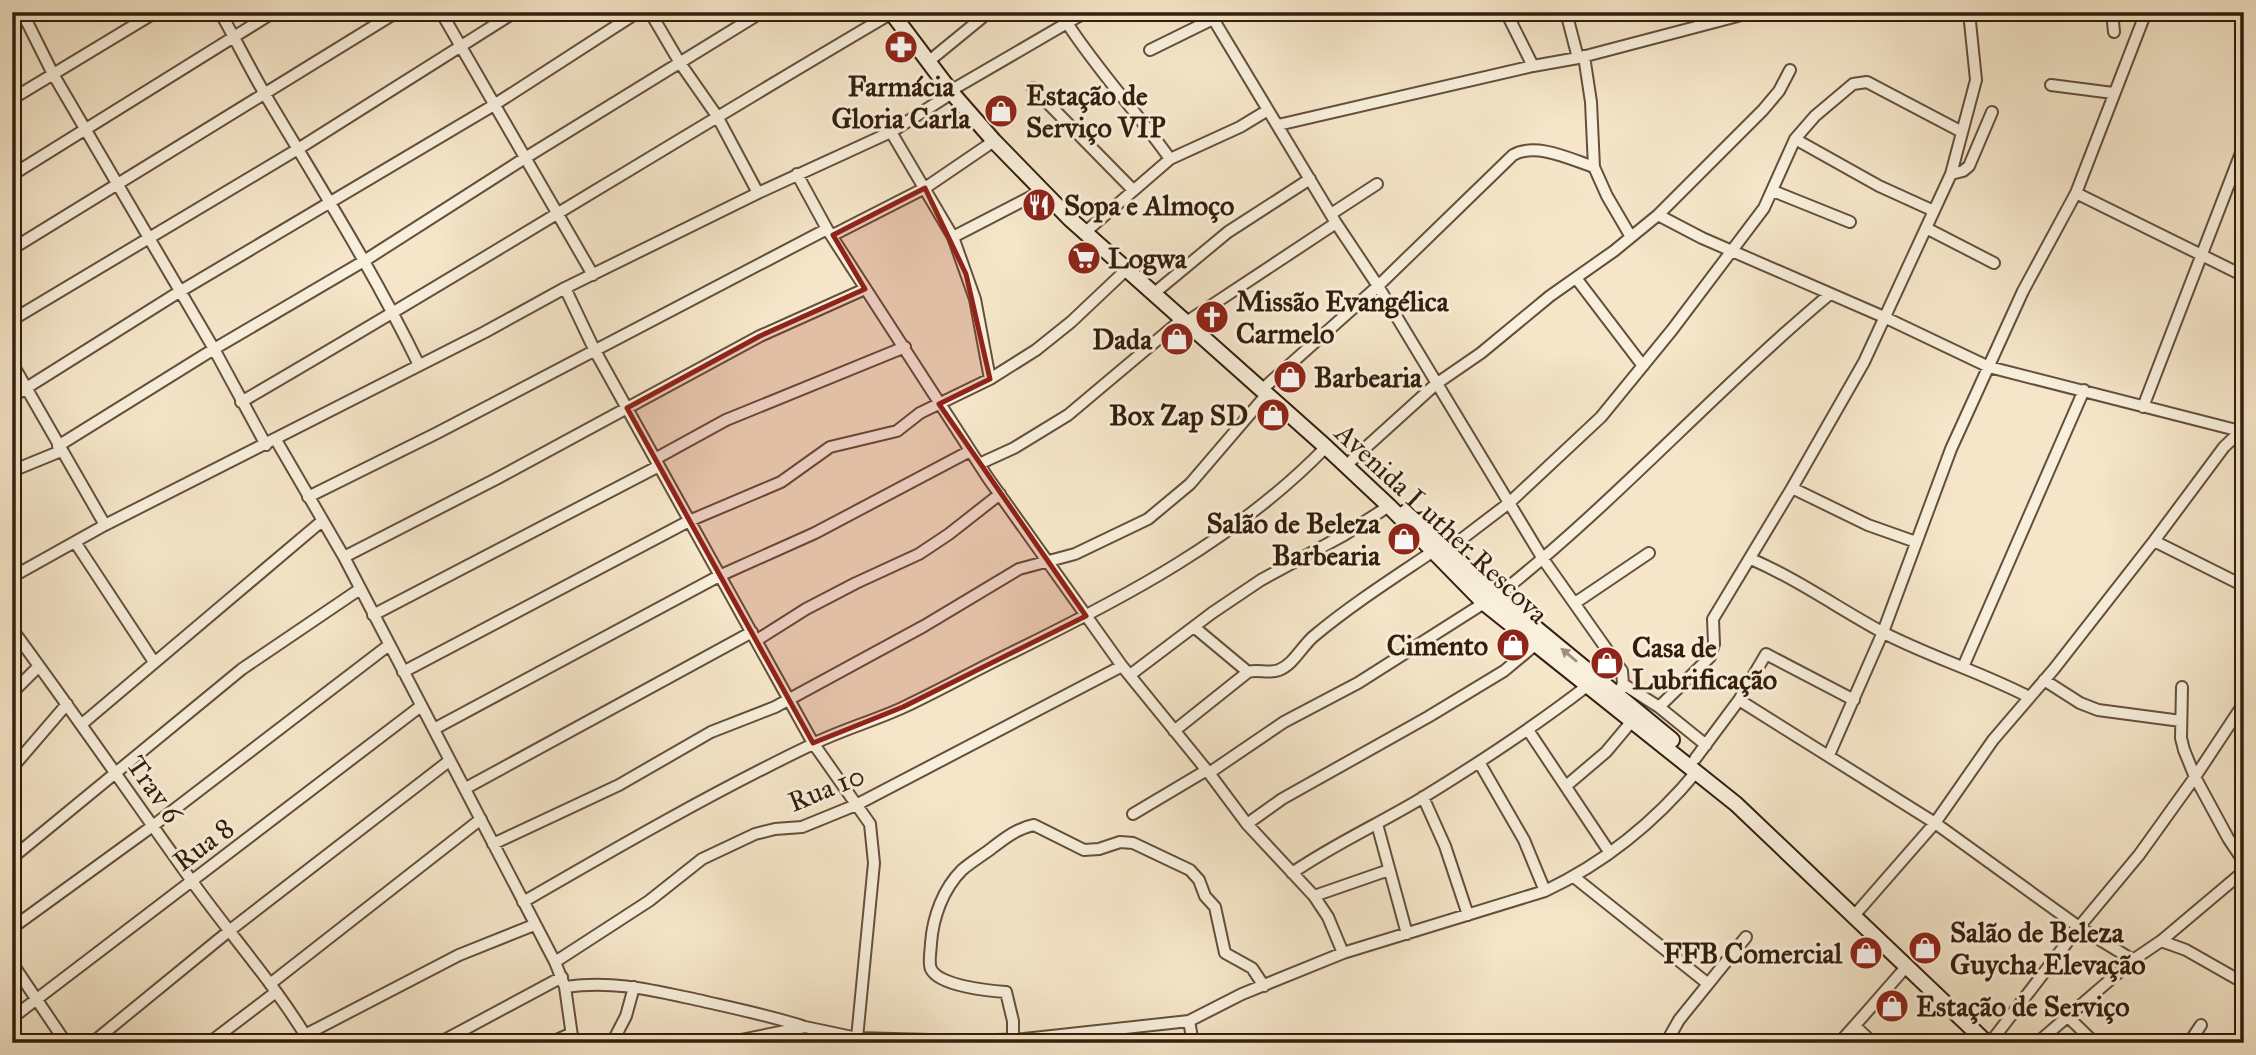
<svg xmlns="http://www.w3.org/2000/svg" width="2256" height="1055" font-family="'IM FELL Great Primer',serif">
	<rect width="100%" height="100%" fill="#f5e6c9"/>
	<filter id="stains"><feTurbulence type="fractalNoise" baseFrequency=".00286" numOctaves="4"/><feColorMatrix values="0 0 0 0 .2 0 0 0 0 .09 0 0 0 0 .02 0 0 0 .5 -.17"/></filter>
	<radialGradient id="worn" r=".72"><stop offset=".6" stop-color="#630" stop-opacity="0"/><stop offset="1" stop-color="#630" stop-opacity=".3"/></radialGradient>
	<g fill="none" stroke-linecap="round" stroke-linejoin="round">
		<defs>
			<path id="street" d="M 22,12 L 53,74 L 214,349 L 266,445
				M 220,12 C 236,40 250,69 266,96 C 319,185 374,272 419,365
				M 441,12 L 593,275
				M 650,12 L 680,63 L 717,116 L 758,193
				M 1209,12 L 1336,223 L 1378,286 L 1543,559 L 1622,671 L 1623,684 L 1617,695
				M 1506,12 L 1533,66
				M 1566,12 L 1578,58
				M 2112,12 L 2114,32
				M 1067,23 C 1098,71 1137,112 1170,159
				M 12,25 L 33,12
				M 1150,50 L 1213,19
				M 1584,56 L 1591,102 L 1594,167 L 1607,196 L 1631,237
				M 934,57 L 989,12
				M 2051,85 L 2113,93
				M 957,87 L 1086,12
				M 1033,88 L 1133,190
				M 12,99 L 156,12
				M 1278,125 L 1533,66 L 1578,58 L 1753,12
				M 891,132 L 953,237 L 975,299 L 990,379
				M 1795,139 L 1879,186 L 1934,211
				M 797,174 L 827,229 L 988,478 L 1122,666 L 1209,773 L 1247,824 L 1314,896 L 1328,917 L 1343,953
				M 1951,174 L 1963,171 L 1969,166 L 1992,112
				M 12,175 L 274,12
				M 1773,191 L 1850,222
				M 2076,193 L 2244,276
				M 1331,214 L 1377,184
				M 1658,215 L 1702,238 L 1884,317 L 1989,367 L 2244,432
				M 1090,228 L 1170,159 L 1240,127 L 1268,110
				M 1926,228 L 1994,263
				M 833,235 L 925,188 L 994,141
				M 953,237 L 1042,191
				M 12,249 L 397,12
				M 1576,278 L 1643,366
				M 565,288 L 594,349 L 813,743 L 870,824 L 874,863 L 857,1038
				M 1158,290 L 1228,232 L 1310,179
				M 1191,319 L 1336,223
				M 12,320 L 298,149 L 515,12
				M 12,363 L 105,525
				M 1267,385 L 1378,286 L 1513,155 C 1536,142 1570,159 1594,167
				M 12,397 L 179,292 L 494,105 L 638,12
				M 241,402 C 460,275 674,141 892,13
				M 2143,407 L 2244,145
				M 276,440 L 344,557 L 555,962 L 565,987 L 573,1043
				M 58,446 L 214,349 L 364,261 L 525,158 L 762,12
				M 655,459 L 726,420 L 905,347
				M 1352,460 L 1436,384 L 1481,353 L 1550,296 L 1614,251 L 1658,215 L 1763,110 L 1779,91 L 1790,70
				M 979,464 L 1014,448 L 1068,415 L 1181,320
				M 12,471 L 61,451
				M 1792,488 L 1868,525 L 1916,542
				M 308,497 L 437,433 L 827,229
				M 2154,541 L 2244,586
				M 75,542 L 154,662
				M 1446,551 L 1509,503 L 1601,417 L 1672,330 L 1764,208 L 1795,139 L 1815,116 L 1853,84 L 1867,82 L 1962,132
				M 344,557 L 496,479 L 760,336 L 865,289
				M 1751,559 C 1797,579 1838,608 1882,632 C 1930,657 1981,672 2029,697
				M 12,577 L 105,525 L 485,332 L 565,288 L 758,193 L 891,132 L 952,93
				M 1497,596 C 1615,503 1715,390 1830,294
				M 1575,603 L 1649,553
				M 373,615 L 659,466
				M 1194,627 L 1248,672
				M 12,629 C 74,713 133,799 194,884 C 232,937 277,987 310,1043
				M 757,640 L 806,609 L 856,583 L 919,554 L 949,534 L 1000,494
				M 1963,667 L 2084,390
				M 403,672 L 689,521 L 781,482 L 830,447 L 897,431 L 920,413 L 990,379 L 1036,350 L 1071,322 L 1126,270
				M 1130,675 L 1212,613 L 1261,580 L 1344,535 L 1389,506
				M 2044,680 L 2080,703 L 2098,710 L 2181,721
				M 1623,684 L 1659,707
				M 2182,687 L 2181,738 L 2184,750 L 2195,777 L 2228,838 L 2244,862
				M 12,693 L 39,666
				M 1739,700 L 1935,823 L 2079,927 L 2133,960
				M 82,724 L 322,521
				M 434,729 L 719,576 L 815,533 L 970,451
				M 1528,730 L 1610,853
				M 1174,731 L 1248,672 C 1258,669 1269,674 1279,670 C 1294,664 1302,646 1314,636 C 1351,605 1392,579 1432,552
				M 1706,745 L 1659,707 L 1710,657 L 1714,644 L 1713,619 L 1792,488 L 1864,362 L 1951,174 L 1976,80 L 1969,12
				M 1829,755 L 1883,632 L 1951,449 L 2023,291 L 2076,193 L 2146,12
				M 1695,759 L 1739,700 L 1766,654 L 1854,700
				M 1479,762 L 1524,840 L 1545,891
				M 12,768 L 67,704
				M 1209,773 L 1284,722 L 1358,683 L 1484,603
				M 1566,786 L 1606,752 L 1632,721
				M 466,788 L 752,632
				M 1423,797 L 1445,846 L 1468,915
				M 1133,814 L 1207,770
				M 1247,824 L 1282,799 L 1428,717 L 1504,671 L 1541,640
				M 1377,824 L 1407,934
				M 493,844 L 619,785 L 711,732 L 775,707 L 924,626 L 1019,569 L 1075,554 L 1148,519 L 1190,484 L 1267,394
				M 12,858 L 242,669 L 360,589
				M 1292,873 C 1334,844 1379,824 1422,798 C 1479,763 1534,727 1587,686
				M 1574,877 L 1707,983
				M 1314,896 L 1389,870
				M 523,902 C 618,847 713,792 811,745 C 841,730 874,721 904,707 C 940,690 974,671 1009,654 C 1122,599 1237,539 1326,447
				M 1859,910 L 1935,823 L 1993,740 L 2054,669 L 2154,541 L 2224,447 L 2243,429
				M 12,928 L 154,825 L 389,645
				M 2161,941 L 2186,950 L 2244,983
				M 555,962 L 649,901 L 702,859 L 755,834 L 775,829 L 802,827 L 856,805 L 1122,666
				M 12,963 L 66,1043
				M 270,984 L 481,819
				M 565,987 C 613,980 651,990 698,1000 C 733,1008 768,1015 802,1026
				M 2068,1017 L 2095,1043
				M 12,1018 L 421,706
				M 1189,1021 L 1193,1043
				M 1856,1027 L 1873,1043
				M 305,1035 L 459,955 L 534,925
				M 1013,1039 L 1013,1021 L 1006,992 C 990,991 939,986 931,969 C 928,962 931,950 931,943 C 933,917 943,889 962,870 C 971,862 983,855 992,848 C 1005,838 1018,828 1034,825 L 1084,850 L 1099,849 L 1120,842 L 1133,843 L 1190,870 L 1199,880 L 1205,896 L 1215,907 L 1225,953 L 1252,968 L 1264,986
				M 1993,1039 L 2079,927 L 2139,855 L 2195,777 L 2244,703
				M 92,1043 L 229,931 L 449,761
				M 209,1043 L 276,992
				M 439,1043 L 562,977
				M 550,1043 L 570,1034
				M 612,1043 L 626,1016 L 634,987
				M 726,1043 L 805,1027 L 857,1038 L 968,1041 L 1024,1039 L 1189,1021 L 1242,994 L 1343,953 L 1545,891 C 1604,863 1655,822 1697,771
				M 1666,1043 L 1679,1020 L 1746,937
				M 1839,1043 C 1862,1018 1884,992 1906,967
				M 2037,1043 L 2133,960 L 2161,941 L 2244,871
				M 2189,1043 L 2201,1025"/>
			<path id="secondary" d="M 891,12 L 952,93 L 994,141 L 1070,219 L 1326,447 L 1389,506 L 1484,603 L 1736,804 L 1987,1043
				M 1406,512 L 1497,596 L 1672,740"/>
		</defs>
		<use href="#street" stroke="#644f3b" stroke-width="14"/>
		<use href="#secondary" stroke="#341d0c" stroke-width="18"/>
		<use href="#street" stroke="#f8efdc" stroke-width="10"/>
		<use href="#secondary" stroke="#f8efdc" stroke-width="14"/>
	</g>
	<defs><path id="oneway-solid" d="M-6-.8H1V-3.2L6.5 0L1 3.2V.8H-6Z" transform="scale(1.75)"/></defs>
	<use fill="#a0907e" href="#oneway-solid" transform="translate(1569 655) rotate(-140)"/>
	<path fill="#8f2418" fill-opacity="0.2" stroke="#8f2418" stroke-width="5" stroke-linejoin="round" d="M 925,188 L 966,274 L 990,379 L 939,404 L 1086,616 L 903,707 L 813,743 L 627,408 L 760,336 L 865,289 L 833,235 Z"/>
	<defs>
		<symbol id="pharmacy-disc" viewBox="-11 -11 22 22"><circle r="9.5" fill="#8f2418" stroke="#f8efdc"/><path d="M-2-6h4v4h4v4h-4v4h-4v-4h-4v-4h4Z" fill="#fff"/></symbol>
		<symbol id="shop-disc" viewBox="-11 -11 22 22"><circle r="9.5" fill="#8f2418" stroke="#f8efdc"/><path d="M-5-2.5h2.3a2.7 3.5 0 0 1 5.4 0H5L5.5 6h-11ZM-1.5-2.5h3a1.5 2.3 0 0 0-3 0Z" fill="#fff"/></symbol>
		<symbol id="restaurant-disc" viewBox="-11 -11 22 22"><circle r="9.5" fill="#8f2418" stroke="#f8efdc"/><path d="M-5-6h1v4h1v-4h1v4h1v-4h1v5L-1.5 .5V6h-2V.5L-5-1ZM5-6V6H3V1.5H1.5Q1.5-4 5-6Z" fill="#fff"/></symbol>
		<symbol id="supermarket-disc" viewBox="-11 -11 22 22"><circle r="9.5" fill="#8f2418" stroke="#f8efdc"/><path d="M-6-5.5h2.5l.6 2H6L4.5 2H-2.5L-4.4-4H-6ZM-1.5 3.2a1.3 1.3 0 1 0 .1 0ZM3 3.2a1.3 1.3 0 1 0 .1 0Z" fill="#fff"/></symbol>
		<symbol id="church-disc" viewBox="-11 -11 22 22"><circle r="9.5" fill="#8f2418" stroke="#f8efdc"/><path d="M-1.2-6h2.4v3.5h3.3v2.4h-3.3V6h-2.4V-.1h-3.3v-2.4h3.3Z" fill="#fff"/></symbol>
	</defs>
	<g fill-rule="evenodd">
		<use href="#pharmacy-disc" x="882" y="28" width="38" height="38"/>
		<use href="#shop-disc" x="982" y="92" width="38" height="38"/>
		<use href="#restaurant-disc" x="1020" y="186" width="38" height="38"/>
		<use href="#supermarket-disc" x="1065" y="239" width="38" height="38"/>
		<use href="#church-disc" x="1193" y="298" width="38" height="38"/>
		<use href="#shop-disc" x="1158" y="320" width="38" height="38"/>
		<use href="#shop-disc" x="1271" y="358" width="38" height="38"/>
		<use href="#shop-disc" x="1254" y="396" width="38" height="38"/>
		<use href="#shop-disc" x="1385" y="520" width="38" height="38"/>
		<use href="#shop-disc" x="1494" y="626" width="38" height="38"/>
		<use href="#shop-disc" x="1588" y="644" width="38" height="38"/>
		<use href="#shop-disc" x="1906" y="929" width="38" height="38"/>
		<use href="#shop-disc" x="1847" y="934" width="38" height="38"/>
		<use href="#shop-disc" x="1873" y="987" width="38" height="38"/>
	</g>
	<g text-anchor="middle" stroke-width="6" stroke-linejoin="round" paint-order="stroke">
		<g font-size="28" font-weight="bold" fill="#341d0c" stroke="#f8efdc" text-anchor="start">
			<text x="901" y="96" text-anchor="middle">Farmácia<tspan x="901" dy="32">Gloria Carla</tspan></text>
			<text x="1026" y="105">Estação de<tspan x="1026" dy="32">Serviço VIP</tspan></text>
			<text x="1064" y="215">Sopa e Almoço</text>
			<text x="1108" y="268">Logwa</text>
			<text x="1236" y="311">Missão Evangélica<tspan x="1236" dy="32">Carmelo</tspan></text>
			<text x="1152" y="349" text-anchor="end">Dada</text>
			<text x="1314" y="387">Barbearia</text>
			<text x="1248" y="425" text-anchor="end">Box Zap SD</text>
			<text x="1380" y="533" text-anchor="end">Salão de Beleza<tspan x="1380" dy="32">Barbearia</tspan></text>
			<text x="1488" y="655" text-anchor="end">Cimento</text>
			<text x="1632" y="657">Casa de<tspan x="1632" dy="32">Lubrificação</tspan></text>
			<text x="1950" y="942">Salão de Beleza<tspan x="1950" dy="32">Guycha Elevação</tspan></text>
			<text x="1842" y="963" text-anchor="end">FFB Comercial</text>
			<text x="1916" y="1016">Estação de Serviço</text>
		</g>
		<g font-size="28" fill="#341d0c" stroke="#f8efdc">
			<text transform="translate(1442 523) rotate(43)" y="10">Avenida Luther Rescova</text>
			<text transform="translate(826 788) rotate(-22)" y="10">Rua 10</text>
			<text transform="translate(155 789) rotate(55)" y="10">Trav 6</text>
			<text transform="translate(203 844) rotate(-37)" y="10">Rua 8</text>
		</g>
	</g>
	<rect width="2256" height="1055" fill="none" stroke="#f5e6c9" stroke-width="42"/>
	<rect x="14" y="14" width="2228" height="1027" fill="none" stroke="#341d0c" stroke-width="3.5"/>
	<rect x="21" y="21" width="2214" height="1013" fill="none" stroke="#341d0c" stroke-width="2"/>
	<rect width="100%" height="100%" filter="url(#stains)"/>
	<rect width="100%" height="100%" fill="url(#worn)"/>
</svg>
